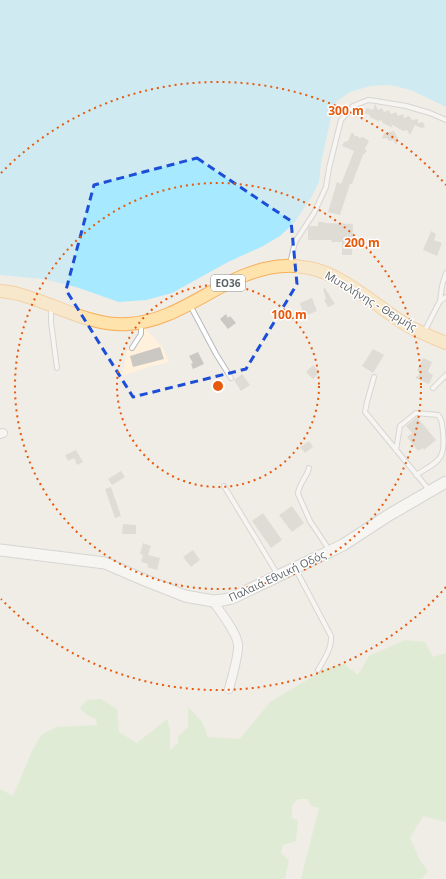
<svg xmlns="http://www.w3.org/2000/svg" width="446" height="879" font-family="'Open Sans',sans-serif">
	<rect width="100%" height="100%" fill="#f0ece6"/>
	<path fill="#fff1dc" d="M 146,329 L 163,348 L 169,362 L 148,367 L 122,376 L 127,349 L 134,341 L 139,330 Z"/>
	<path fill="#c9e9c2" d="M 405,640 L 425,642 L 433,657 L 446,653 L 446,821 L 445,822 L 423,816 L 410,838 L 420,860 L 428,871 L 422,879 L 301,879 L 319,808 L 311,806 L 308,799 L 298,799 L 292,805 L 292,818 L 298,821 L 296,841 L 283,845 L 281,853 L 289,860 L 285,879 L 0,879 L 0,789 L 13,796 L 33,749 L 42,734 L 57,727 L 97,725 L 96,719 L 87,715 L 80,708 L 87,700 L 101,699 L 117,709 L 119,732 L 137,743 L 167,719 L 170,730 L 170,750 L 178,743 L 178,737 L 188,727 L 188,707 L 202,722 L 208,737 L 240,739 L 270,702 L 327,668 L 344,664 L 358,675 L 369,656 Z"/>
	<path fill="#a7e9ff" d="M 0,0 L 446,0 L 446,107 L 411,90 L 390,85 L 370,86 L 350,92 L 336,102 L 330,122 L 321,163 L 319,182 L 311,198 L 295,222 L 280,236 L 261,247 L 228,262 L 172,293 L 146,300 L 119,302 L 76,287 L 43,279 L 0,275 Z"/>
	<path fill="#cbc7c3" d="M 375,104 L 378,110 L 382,108 L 384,112 L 389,110 L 391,114 L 396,112 L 398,116 L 403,114 L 404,118 L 409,116 L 412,120 L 418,119 L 418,123 L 423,122 L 425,127 L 421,128 L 415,125 L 410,135 L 407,130 L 403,131 L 391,124 L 393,128 L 383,123 L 381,120 L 378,121 L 370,117 L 370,115 L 364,113 L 367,108 L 373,110 Z
		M 394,131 L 398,139 L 396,145 L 393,140 L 389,141 L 387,138 L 382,139 L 384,133 Z
		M 352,132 L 355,136 L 358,136 L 359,138 L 363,137 L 369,141 L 365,149 L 367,151 L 363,155 L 352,184 L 350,184 L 340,215 L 328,212 L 337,182 L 341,184 L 354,151 L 342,146 L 344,142 L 348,141 Z
		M 318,222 L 324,222 L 324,223 L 353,224 L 352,255 L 342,255 L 342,242 L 331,242 L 332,240 L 308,240 L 308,228 L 310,226 L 318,226 Z
		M 431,231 L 436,234 L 434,240 L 442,243 L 437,256 L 423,250 Z
		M 325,288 L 335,304 L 328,307 L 324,300 L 326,299 L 323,289 Z
		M 312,298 L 317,311 L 304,316 L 300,303 Z
		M 226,314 L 228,318 L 230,316 L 236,323 L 228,329 L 220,319 Z
		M 160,347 L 164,359 L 133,367 L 130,356 Z
		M 373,349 L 384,355 L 373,373 L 362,366 Z
		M 198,352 L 204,364 L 193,369 L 191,364 L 193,363 L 189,356 Z
		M 423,358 L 432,362 L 428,372 L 433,375 L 429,384 L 415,378 L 421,373 L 417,371 Z
		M 313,365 L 320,372 L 313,379 L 306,372 Z
		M 242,374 L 250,385 L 241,391 L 234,380 Z
		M 417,417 L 436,440 L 424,450 L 423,448 L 418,451 L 407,437 L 412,433 L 406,426 Z
		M 309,441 L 313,447 L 305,453 L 300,447 Z
		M 76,450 L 83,462 L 77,465 L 74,458 L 68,461 L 65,455 Z
		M 121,471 L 125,477 L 112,485 L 108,479 Z
		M 111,487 L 121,516 L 115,518 L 105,489 Z
		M 292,506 L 304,523 L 292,532 L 279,515 Z
		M 263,513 L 282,540 L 271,548 L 252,521 Z
		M 123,524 L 136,525 L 136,534 L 122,534 Z
		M 143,543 L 151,546 L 148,555 L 160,558 L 157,570 L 147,567 L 148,564 L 141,562 L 143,555 L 140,554 Z
		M 193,550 L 200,560 L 191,567 L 183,557 Z"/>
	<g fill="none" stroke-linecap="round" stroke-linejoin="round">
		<defs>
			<path id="lane" d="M 290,264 L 295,242 L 314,213 L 326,187 L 329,168 L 341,120 L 353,106 L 368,100 L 376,101 L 406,106 L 430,113 L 446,120
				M 440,301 L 446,297
				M 190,305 L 216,354 L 231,378
				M 51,308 L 51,322 L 57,368
				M 424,332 L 440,301 L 442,286 L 446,273
				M 132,348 L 141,334 L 141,323
				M 374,377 L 367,402 L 365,412 L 430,491
				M 433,388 L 446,375
				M 396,450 L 400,426 L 416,413 L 438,415 C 443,420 442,426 443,432 C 446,461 438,461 416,475
				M 309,468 C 307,477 298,485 298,494 L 310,521 L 330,551
				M 224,486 L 278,575
				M 295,568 L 331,636 C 332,649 324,659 318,670"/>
			<path id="street" d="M 0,434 L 3,433
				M 213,601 C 220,612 236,631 238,644 C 239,655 232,677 229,689"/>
			<path id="secondary" d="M 0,550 L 105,563 L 147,581 L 185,596 L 213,601 L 223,600 L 232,598 L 343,545 L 389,515 L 446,482"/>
			<path id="primary" d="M 0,291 C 6,292 12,292 18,294 C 54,303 90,327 128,324 C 186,321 227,268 285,266 C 293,265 301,267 309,268 C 341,273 375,305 402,322 C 415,331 432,337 446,343"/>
		</defs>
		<use href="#lane" stroke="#b6babd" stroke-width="6"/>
		<use href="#street" stroke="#b6babd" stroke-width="10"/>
		<use href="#secondary" stroke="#b4babe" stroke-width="13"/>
		<use href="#primary" stroke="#f7ae58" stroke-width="14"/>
		<use href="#lane" stroke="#fff" stroke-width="4"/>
		<use href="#street" stroke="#fff" stroke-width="8"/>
		<use href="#secondary" stroke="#fff" stroke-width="11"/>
		<use href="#primary" stroke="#ffe3ac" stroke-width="12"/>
	</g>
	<path d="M0 0H446V879H0ZM 197,158 L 291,221 L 297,284 L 246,369 L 133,397 L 66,290 L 94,185 Z" fill="#f0ece6" fill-opacity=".55" fill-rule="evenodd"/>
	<path fill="none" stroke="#1d4ed8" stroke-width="3" stroke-dasharray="8 5" stroke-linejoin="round" d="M 197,158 L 291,221 L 297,284 L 246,369 L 133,397 L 66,290 L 94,185 Z"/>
	<g fill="none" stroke="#e8590c" stroke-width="2" stroke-dasharray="2 4">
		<circle cx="218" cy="386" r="101"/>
		<circle cx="218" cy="386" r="203"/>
		<path d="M446 587A304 304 0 0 1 1 599M1 173A304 304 0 0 1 446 185"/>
	</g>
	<g text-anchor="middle" stroke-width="3" stroke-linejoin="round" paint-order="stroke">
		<rect fill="#fff" stroke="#8e9295" stroke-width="1" x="211" y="275" width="34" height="16" rx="3"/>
		<g font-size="10" font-weight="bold" fill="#5d6367">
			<text x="228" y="287">ΕΟ36</text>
		</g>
		<g font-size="11" fill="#5d6367" stroke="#fff">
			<text transform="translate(371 301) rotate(31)" y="4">Μυτιλήνης - Θερμής</text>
			<text transform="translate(277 576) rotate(-25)" y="4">Παλαιά Εθνική Οδός</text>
		</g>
	</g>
	<circle cx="218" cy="386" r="6" fill="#e8590c" stroke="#fff" stroke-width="2"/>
	<g font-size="12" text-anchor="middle" font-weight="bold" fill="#e8590c" stroke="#fff" stroke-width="3" stroke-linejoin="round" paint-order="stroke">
		<text x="346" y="115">300 m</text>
		<text x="362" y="247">200 m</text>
		<text x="289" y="319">100 m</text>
	</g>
</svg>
